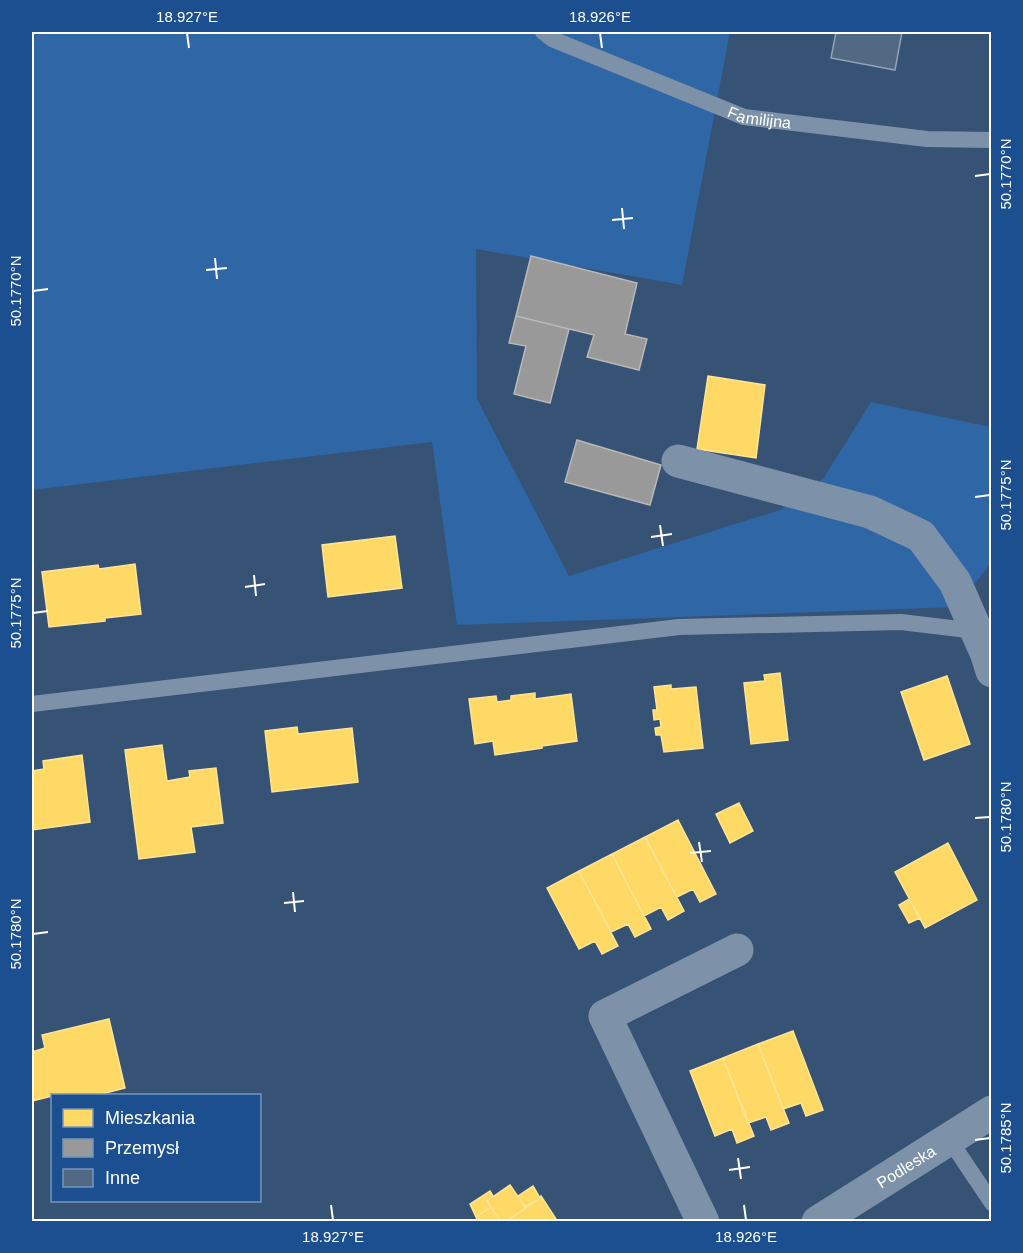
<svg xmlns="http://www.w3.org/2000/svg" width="1023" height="1253" font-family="Helvetica,sans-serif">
	<rect width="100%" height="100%" fill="#365274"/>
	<path fill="#2f66a5" d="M 32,32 L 730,32 L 682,285 L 476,249 L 477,399 L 569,576 L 780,510 L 823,479 L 871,402 L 991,427 L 991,563 L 956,607 L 457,625 L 432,442 L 32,490 Z"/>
	<path fill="#ffd966" stroke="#ffe494" stroke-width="1.5" d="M 708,376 L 765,385 L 756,458 L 697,449 Z
		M 395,536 L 402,588 L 328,597 L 322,545 Z
		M 135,564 L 141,614 L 105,618 L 105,621 L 49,627 L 42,572 L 98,565 L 99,569 Z
		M 780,673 L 788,740 L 751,744 L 744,683 L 765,681 L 764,675 Z
		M 947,676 L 970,744 L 924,760 L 901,692 Z
		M 671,685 L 671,689 L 696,687 L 703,748 L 664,752 L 661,735 L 656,735 L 655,728 L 661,727 L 660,719 L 654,720 L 653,710 L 657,710 L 654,687 Z
		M 535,693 L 535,699 L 571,694 L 577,741 L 542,746 L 542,748 L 495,755 L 493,741 L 475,744 L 469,699 L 496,696 L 497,702 L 511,700 L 511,696 Z
		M 297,727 L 298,734 L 352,728 L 358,782 L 272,792 L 265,731 Z
		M 162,745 L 167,781 L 190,777 L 189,771 L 216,768 L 223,823 L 191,827 L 195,852 L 139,859 L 125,750 Z
		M 82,755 L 90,822 L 32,830 L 32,771 L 44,769 L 43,761 Z
		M 739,803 L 753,831 L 730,843 L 716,814 Z
		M 678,820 L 716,894 L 700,902 L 693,889 L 677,897 L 645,837 Z
		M 645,837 L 684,911 L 668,920 L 661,907 L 644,916 L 612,854 Z
		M 948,843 L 977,900 L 925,928 L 895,872 Z
		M 612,854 L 651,929 L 635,937 L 628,924 L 611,932 L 579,871 Z
		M 579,871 L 618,946 L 602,954 L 595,941 L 579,949 L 547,888 Z
		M 909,899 L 920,918 L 909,923 L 899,905 Z
		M 109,1019 L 125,1088 L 94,1096 L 52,1096 L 32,1101 L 32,1052 L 45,1048 L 42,1035 Z
		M 793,1031 L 823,1110 L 806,1116 L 801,1103 L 783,1109 L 758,1044 Z
		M 758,1044 L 789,1123 L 771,1130 L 766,1117 L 748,1123 L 723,1058 Z
		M 723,1058 L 754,1136 L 737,1143 L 732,1129 L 715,1136 L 690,1071 Z
		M 510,1185 L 526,1208 L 505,1222 L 501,1222 L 487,1201 Z
		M 533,1186 L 540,1198 L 525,1207 L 518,1196 Z
		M 490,1191 L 493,1196 L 487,1201 L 491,1207 L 476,1217 L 470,1204 Z
		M 541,1196 L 558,1222 L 505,1222 L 540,1198 Z
		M 491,1207 L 501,1222 L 478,1222 L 476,1217 Z"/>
	<path fill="#999" stroke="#b8b8b8" stroke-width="1.5" d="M 531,256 L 637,283 L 625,334 L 647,339 L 639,370 L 587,357 L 594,335 L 516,316 Z
		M 516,316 L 569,329 L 550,403 L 514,394 L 526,346 L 509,343 Z
		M 577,440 L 661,465 L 650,505 L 565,482 Z"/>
	<path fill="#526984" stroke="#92a2b6" stroke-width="1.5" d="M 836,32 L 902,32 L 895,70 L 831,58 Z"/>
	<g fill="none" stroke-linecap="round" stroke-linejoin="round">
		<g stroke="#7d92a8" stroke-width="16">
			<path id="s1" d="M 543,32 L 552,39 L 744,117 L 927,139 L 992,140"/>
			<path d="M 32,704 L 679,627 L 901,622 L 976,631"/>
			<path d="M 949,1139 L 992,1203"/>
		</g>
		<path stroke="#7d92a8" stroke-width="33" d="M 678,461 L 870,512 L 921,536 L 955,582 L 987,655 L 992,671
			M 703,1222 L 605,1016 L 737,950"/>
		<path stroke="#7d92a8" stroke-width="33" id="s2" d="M 818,1222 L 992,1112"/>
	</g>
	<path fill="none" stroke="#fff" stroke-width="2" d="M 187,33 L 189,48M 600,33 L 602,48M 975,176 L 990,174M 622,208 L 624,229M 612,220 L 633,218M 215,258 L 217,279M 206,270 L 227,268M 33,291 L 48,289M 975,497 L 990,495M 660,525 L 663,546M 651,537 L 672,534M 254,575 L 256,596M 245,587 L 265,584M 33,613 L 48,611M 975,818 L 990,817M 699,842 L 702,862M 690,853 L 711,851M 293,892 L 295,912M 284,903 L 304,901M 33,934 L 48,932M 975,1140 L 990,1138M 738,1158 L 741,1179M 729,1170 L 750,1167M 331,1205 L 333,1220M 744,1205 L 746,1220"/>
	<g text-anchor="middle" stroke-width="6" stroke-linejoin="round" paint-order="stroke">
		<g font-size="16" fill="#fff" stroke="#1b4f8f">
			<text dy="6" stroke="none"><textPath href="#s1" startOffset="234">Familijna</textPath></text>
			<text dy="6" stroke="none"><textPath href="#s2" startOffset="104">Podleska</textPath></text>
		</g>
	</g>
	<rect width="1023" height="1253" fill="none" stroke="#1b4f8f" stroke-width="66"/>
	<rect x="51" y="1094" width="210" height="108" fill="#1b4f8f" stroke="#7695bc" stroke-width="1.5"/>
	<rect x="63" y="1109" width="30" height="18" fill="#ffd966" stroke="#7695bc" stroke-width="1.5"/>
	<text x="105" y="1124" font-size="18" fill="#ffffff">Mieszkania</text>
	<rect x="63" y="1139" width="30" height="18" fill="#999999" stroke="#7695bc" stroke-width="1.5"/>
	<text x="105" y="1154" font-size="18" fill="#ffffff">Przemysł</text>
	<rect x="63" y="1169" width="30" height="18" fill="#526984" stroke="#7695bc" stroke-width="1.5"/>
	<text x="105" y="1184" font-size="18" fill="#ffffff">Inne</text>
	<rect x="33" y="33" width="957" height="1187" fill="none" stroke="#fff" stroke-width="2"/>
	<g font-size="15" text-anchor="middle" fill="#fff">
		<text x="187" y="22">18.927°E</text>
		<text x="600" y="22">18.926°E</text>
		<text transform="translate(1006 174) rotate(-90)" y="5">50.1770°N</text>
		<text transform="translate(16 291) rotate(-90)" y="5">50.1770°N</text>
		<text transform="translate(1006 495) rotate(-90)" y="5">50.1775°N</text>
		<text transform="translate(16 613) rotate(-90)" y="5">50.1775°N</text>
		<text transform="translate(1006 817) rotate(-90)" y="5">50.1780°N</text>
		<text transform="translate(16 934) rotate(-90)" y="5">50.1780°N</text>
		<text transform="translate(1006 1138) rotate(-90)" y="5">50.1785°N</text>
		<text x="333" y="1242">18.927°E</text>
		<text x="746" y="1242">18.926°E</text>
	</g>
</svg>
